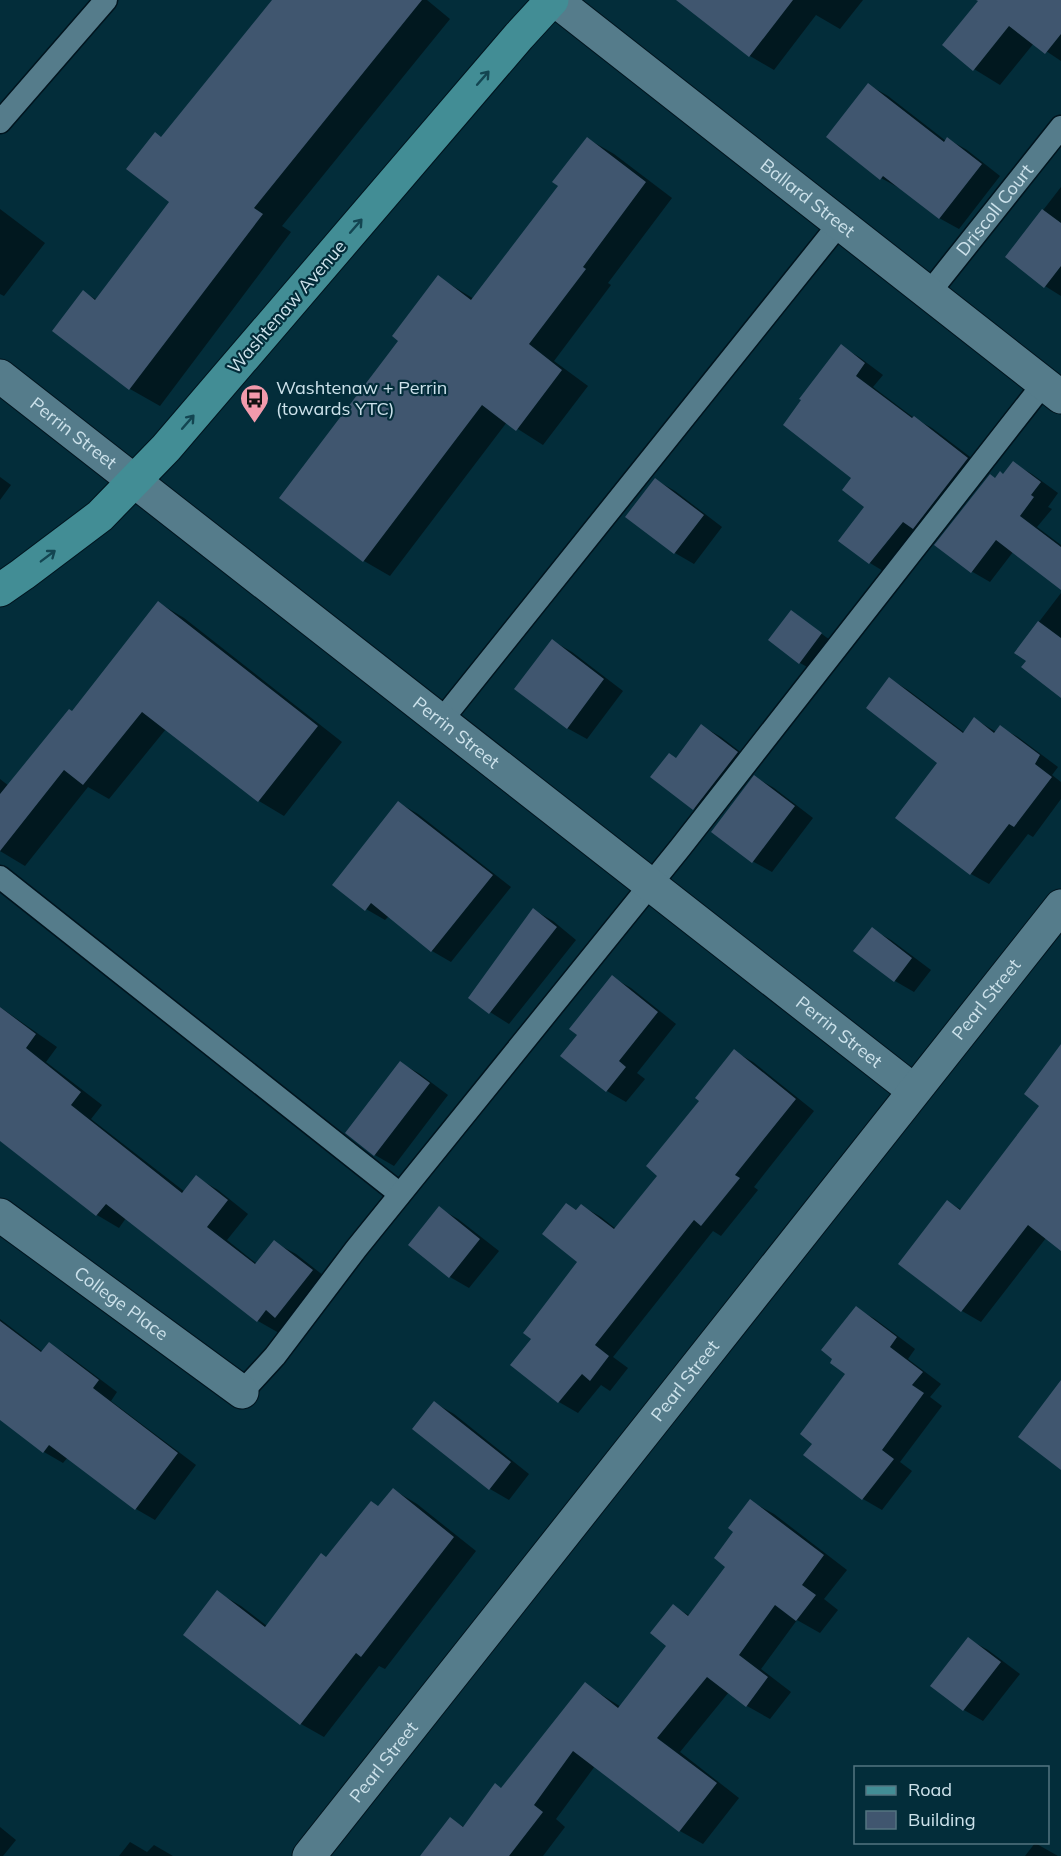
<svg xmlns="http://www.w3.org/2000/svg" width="1061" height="1856" font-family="Mulish,sans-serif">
	<rect width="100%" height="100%" fill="#032d3a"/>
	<path fill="#0007" d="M 274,0 L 427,0 L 450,19 L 282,226 L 291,232 L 160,406 L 130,389 L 54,330 L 83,292 L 97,300 L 171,202 L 162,138 Z
		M 684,0 L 863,0 L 840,29 L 816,15 L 774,70 L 750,56 Z
		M 978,0 L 1061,0 L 1061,61 L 1034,43 L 1000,85 L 974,69 L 980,1 Z
		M 869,85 L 888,96 L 946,141 L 948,139 L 967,150 L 1000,176 L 959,229 L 939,218 L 901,189 L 881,178 L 828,137 Z
		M 588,139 L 614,154 L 672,198 L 608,283 L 611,285 L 554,361 L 588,386 L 543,445 L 507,422 L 390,576 L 364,561 L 400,341 L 438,277 L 474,299 L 560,186 Z
		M 1061,187 L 1061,296 L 1045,286 L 1007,257 Z
		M 0,209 L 45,243 L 4,296 L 0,294 Z
		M 841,346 L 859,357 L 883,375 L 873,387 L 914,418 L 932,428 L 986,469 L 888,574 L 870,563 L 866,506 L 853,478 Z
		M 1013,463 L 1032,474 L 1058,493 L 1048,507 L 1052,509 L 1037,527 L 1061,545 L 1061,588 L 1013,552 L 990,582 L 971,571 L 996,479 L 1004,475 Z
		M 0,477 L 11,485 L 0,500 Z
		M 656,480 L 675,491 L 722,527 L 694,564 L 675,553 L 627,517 Z
		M 1061,593 L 1061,696 L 1028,661 L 1016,652 Z
		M 159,603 L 184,618 L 342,742 L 284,816 L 259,801 L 166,729 L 109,799 L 88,787 L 25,866 L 0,851 L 0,779 L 9,786 L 72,712 Z
		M 792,612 L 830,640 L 809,668 L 800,663 Z
		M 553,641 L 572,652 L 623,691 L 587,739 L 567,728 Z
		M 890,679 L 908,690 L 965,733 L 975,719 L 996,732 L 1000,727 L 1018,737 L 1058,767 L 1052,775 L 1061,782 L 1061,799 L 1033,837 L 1028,834 L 989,884 L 971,874 L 940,763 Z
		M 702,726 L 721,737 L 756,764 L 713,820 L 694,808 L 677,759 Z
		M 755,777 L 774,788 L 813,818 L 772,872 L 752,861 Z
		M 399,803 L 418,814 L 511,887 L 451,962 L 432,951 L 389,916 L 385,920 L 366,909 Z
		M 534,910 L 553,921 L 576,940 L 509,1024 L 490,1012 Z
		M 872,929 L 891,940 L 931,970 L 914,992 L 895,981 L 855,950 Z
		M 612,977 L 631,988 L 676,1024 L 637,1073 L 645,1079 L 626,1102 L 607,1091 L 562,1056 L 579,1034 Z
		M 0,1007 L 57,1047 L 46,1062 L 102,1105 L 91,1119 L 185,1192 L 196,1177 L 218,1190 L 248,1214 L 227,1240 L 257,1264 L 274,1242 L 296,1254 L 333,1283 L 279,1333 L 258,1321 L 126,1218 L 119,1228 L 97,1215 L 0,1139 Z
		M 734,1051 L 753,1062 L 814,1111 L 754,1187 L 758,1190 L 721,1236 L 713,1231 L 613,1357 L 628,1368 L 610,1391 L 601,1385 L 578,1413 L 559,1402 L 512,1365 L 533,1339 L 579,1262 L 567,1205 L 578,1211 L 582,1206 L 601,1217 L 616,1229 L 659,1175 L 701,1101 Z
		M 1061,1057 L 1061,1249 L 1046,1238 L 981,1322 L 962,1311 L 948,1202 L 962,1210 L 1041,1106 Z
		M 401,1063 L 420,1074 L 448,1095 L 394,1166 L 375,1155 Z
		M 439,1208 L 458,1219 L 499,1251 L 469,1288 L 450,1277 Z
		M 856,1308 L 875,1319 L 915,1349 L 908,1359 L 941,1384 L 930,1397 L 942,1406 L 900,1462 L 912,1471 L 882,1510 L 863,1499 L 805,1455 L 814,1444 L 847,1374 Z
		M 0,1319 L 43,1352 L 49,1344 L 68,1355 L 117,1392 L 111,1401 L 196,1465 L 155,1520 L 136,1509 L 68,1457 L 63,1463 L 44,1452 L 0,1418 Z
		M 435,1403 L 454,1414 L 529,1474 L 509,1500 L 490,1489 Z
		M 394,1490 L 417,1504 L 476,1551 L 385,1669 L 379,1666 L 324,1737 L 301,1724 L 217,1592 L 241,1606 L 267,1626 L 327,1558 L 380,1507 Z
		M 750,1501 L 774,1514 L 847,1570 L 824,1599 L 838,1610 L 820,1633 L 797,1620 L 761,1669 L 791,1692 L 770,1719 L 747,1706 L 729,1692 L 680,1752 L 739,1798 L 703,1844 L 680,1831 L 595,1766 L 556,1819 L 565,1827 L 543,1856 L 422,1856 L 450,1819 L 464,1827 L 503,1789 L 585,1684 L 621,1707 L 668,1645 L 673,1606 L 690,1616 L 727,1567 L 735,1532 Z
		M 968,1639 L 988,1650 L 1020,1674 L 983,1721 L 964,1710 L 932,1686 Z
		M 0,1827 L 16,1840 L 3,1856 L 0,1856 Z
		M 130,1842 L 147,1852 L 154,1845 L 173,1856 L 119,1856 Z
		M 1035,1843 L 1058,1856 L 1025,1856 Z"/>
	<path fill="#40566f" d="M 272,0 L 422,0 L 254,208 L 263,214 L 129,390 L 52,331 L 83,290 L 95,300 L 169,202 L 126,169 L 155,132 L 161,137 Z
		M 676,0 L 793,0 L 749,57 Z
		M 976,0 L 1061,0 L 1061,34 L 1045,54 L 1009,26 L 973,71 L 942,45 L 978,1 Z
		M 868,83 L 944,142 L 947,137 L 982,164 L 939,219 L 883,176 L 880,180 L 826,137 Z
		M 587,137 L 646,182 L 583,267 L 586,269 L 529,344 L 562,370 L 516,431 L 482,405 L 363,562 L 279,498 L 398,341 L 392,336 L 438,275 L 471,300 L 558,186 L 552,182 Z
		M 1042,209 L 1061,223 L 1061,266 L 1044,288 L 1005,257 Z
		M 841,344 L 865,363 L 856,376 L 912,418 L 914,416 L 968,458 L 913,529 L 903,522 L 869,564 L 838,541 L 864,507 L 842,490 L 851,478 L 783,425 L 801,400 L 799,399 Z
		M 1013,461 L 1041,482 L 1031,495 L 1034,497 L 1020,516 L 1061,547 L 1061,590 L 996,540 L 971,573 L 934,545 L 990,474 L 995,478 L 1000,471 L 1003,474 Z
		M 655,478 L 704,515 L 674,554 L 625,517 Z
		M 158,601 L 318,726 L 258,802 L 142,712 L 83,785 L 64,770 L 0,851 L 0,794 L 69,709 L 72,711 Z
		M 791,610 L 822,633 L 799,664 L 768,640 Z
		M 1038,621 L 1061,638 L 1061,698 L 1021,667 L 1026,661 L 1014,653 Z
		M 552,639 L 604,679 L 567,729 L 514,689 Z
		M 889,677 L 963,733 L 974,717 L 994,733 L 1000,725 L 1040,755 L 1035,764 L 1052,777 L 1014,827 L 1009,824 L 970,875 L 895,818 L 937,763 L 866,708 Z
		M 701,724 L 738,752 L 693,810 L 650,777 L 669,753 L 676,758 Z
		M 754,775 L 795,806 L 752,863 L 711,832 Z
		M 398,801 L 493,875 L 431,952 L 371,903 L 365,911 L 332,885 Z
		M 533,908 L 557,927 L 489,1014 L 468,998 Z
		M 872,927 L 912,958 L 894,982 L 853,951 Z
		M 612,975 L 658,1012 L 619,1061 L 626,1067 L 606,1092 L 560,1056 L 577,1035 L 569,1029 Z
		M 0,1007 L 36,1034 L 26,1048 L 81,1092 L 71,1105 L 182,1193 L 196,1175 L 228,1200 L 207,1227 L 255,1264 L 274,1240 L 313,1270 L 275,1318 L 266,1310 L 257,1322 L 106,1204 L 96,1216 L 0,1141 Z
		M 1061,1044 L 1061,1251 L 1028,1225 L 961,1312 L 898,1264 L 947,1200 L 960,1210 L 1039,1106 L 1024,1094 Z
		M 734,1049 L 796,1099 L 735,1175 L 740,1178 L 701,1226 L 694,1220 L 595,1345 L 609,1356 L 590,1381 L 582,1374 L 558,1403 L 510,1365 L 531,1339 L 523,1333 L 577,1262 L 542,1234 L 566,1203 L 576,1210 L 581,1204 L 614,1229 L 657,1176 L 646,1166 L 699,1101 L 695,1098 Z
		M 400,1061 L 430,1083 L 374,1156 L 345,1133 Z
		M 439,1206 L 480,1239 L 449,1278 L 408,1245 Z
		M 856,1306 L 897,1337 L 890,1347 L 923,1372 L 912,1385 L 924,1393 L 882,1450 L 894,1459 L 862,1500 L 803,1455 L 812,1444 L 800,1434 L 845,1374 L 830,1363 L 832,1359 L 821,1350 Z
		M 0,1321 L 41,1352 L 49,1342 L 99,1380 L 93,1388 L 178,1453 L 135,1510 L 49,1445 L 43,1453 L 0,1420 Z
		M 1061,1380 L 1061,1470 L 1018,1437 Z
		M 434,1401 L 511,1462 L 489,1490 L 412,1429 Z
		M 393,1488 L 454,1537 L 361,1657 L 356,1653 L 300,1725 L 183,1635 L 217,1590 L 265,1627 L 321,1553 L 326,1557 L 371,1501 L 378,1506 Z
		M 750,1499 L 824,1555 L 802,1585 L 816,1595 L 796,1621 L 775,1605 L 739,1655 L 768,1677 L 746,1707 L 707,1677 L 657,1738 L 717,1783 L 679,1832 L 573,1751 L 534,1805 L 543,1812 L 509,1856 L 420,1856 L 450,1817 L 463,1827 L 495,1783 L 501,1788 L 585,1682 L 618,1708 L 666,1646 L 650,1633 L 673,1604 L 688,1616 L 725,1567 L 714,1558 L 733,1532 L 728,1528 Z
		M 968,1637 L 1001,1662 L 963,1711 L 930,1686 Z"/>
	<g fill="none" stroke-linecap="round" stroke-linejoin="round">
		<defs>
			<g id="lane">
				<path d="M 0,122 L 106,0"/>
				<path id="s1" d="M 929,293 L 1061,127"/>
				<path d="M 441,721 L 840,223"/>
				<path d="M 0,877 L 400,1194"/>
				<path d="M 242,1392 L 275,1356 L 356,1249 L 680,848 L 1044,383"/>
			</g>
			<g id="street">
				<path id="s2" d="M 0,376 L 913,1090"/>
				<path id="s3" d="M 0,1215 L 242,1392"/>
				<path id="s4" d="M 309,1856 C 561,1541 809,1221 1061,906"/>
			</g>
			<g id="secondary">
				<path id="s5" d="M 555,0 L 1061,397"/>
			</g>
			<path id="primary" d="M 0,590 L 23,574 L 100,516 L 166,448 L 519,36 L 552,0"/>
		</defs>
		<use href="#lane" stroke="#00141e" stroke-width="25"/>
		<use href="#street" stroke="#00141e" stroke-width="35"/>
		<use href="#secondary" stroke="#00141e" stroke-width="35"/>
		<use href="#primary" stroke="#00141e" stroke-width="35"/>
		<use href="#lane" stroke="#557c8b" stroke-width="22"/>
		<use href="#street" stroke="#557c8b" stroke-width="33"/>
		<use href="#secondary" stroke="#557c8b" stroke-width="33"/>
		<use href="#primary" stroke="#428d95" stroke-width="33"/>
	</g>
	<defs><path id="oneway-shaft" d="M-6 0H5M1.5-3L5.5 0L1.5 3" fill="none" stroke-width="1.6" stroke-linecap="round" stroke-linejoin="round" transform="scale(1.5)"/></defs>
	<g stroke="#134551">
		<use href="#oneway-shaft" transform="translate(483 78) rotate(-49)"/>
		<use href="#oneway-shaft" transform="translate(356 226) rotate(-49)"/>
		<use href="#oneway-shaft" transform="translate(188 422) rotate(-49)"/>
		<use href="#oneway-shaft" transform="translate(48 556) rotate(-37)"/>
	</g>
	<defs>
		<symbol id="bus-pin" viewBox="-11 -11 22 30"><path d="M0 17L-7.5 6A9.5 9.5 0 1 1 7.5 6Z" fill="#f29aac" stroke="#032d3a"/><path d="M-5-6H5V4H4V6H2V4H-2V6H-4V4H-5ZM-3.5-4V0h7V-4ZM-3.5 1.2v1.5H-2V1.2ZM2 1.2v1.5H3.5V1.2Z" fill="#111"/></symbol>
	</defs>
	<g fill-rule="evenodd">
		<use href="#bus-pin" x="238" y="382" width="33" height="45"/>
	</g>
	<g text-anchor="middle" stroke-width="4.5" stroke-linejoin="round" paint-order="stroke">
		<g font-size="18" fill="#cde2eb" stroke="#032d3a">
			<text dy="6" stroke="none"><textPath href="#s5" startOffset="321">Ballard Street</textPath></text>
			<text dy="6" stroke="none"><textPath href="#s1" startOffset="106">Driscoll Court</textPath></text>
			<text transform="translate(287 307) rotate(-49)" y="6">Washtenaw Avenue</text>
			<text dy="6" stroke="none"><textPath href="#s2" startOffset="93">Perrin Street</textPath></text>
			<text dy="6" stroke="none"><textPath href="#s2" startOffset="579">Perrin Street</textPath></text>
			<text dy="6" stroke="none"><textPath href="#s4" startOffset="1092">Pearl Street</textPath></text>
			<text dy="6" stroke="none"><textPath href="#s2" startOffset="1065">Perrin Street</textPath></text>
			<text dy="6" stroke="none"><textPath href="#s3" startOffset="150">College Place</textPath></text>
			<text dy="6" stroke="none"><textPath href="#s4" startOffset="606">Pearl Street</textPath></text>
			<text dy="6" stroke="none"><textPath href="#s4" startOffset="120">Pearl Street</textPath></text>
		</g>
		<g font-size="18" fill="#cde2eb" stroke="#032d3a" text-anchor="start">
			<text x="276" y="394">Washtenaw + Perrin<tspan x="276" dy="21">(towards YTC)</tspan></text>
		</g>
	</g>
	<rect x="854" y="1766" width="195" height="78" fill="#032d3a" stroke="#547581" stroke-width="1.5"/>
	<rect x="866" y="1786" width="30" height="9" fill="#428d95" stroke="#547581" stroke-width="1.5"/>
	<text x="908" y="1796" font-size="18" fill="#cde2eb">Road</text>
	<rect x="866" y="1811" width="30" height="18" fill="#40566f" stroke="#547581" stroke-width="1.5"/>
	<text x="908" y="1826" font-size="18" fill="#cde2eb">Building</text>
</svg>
